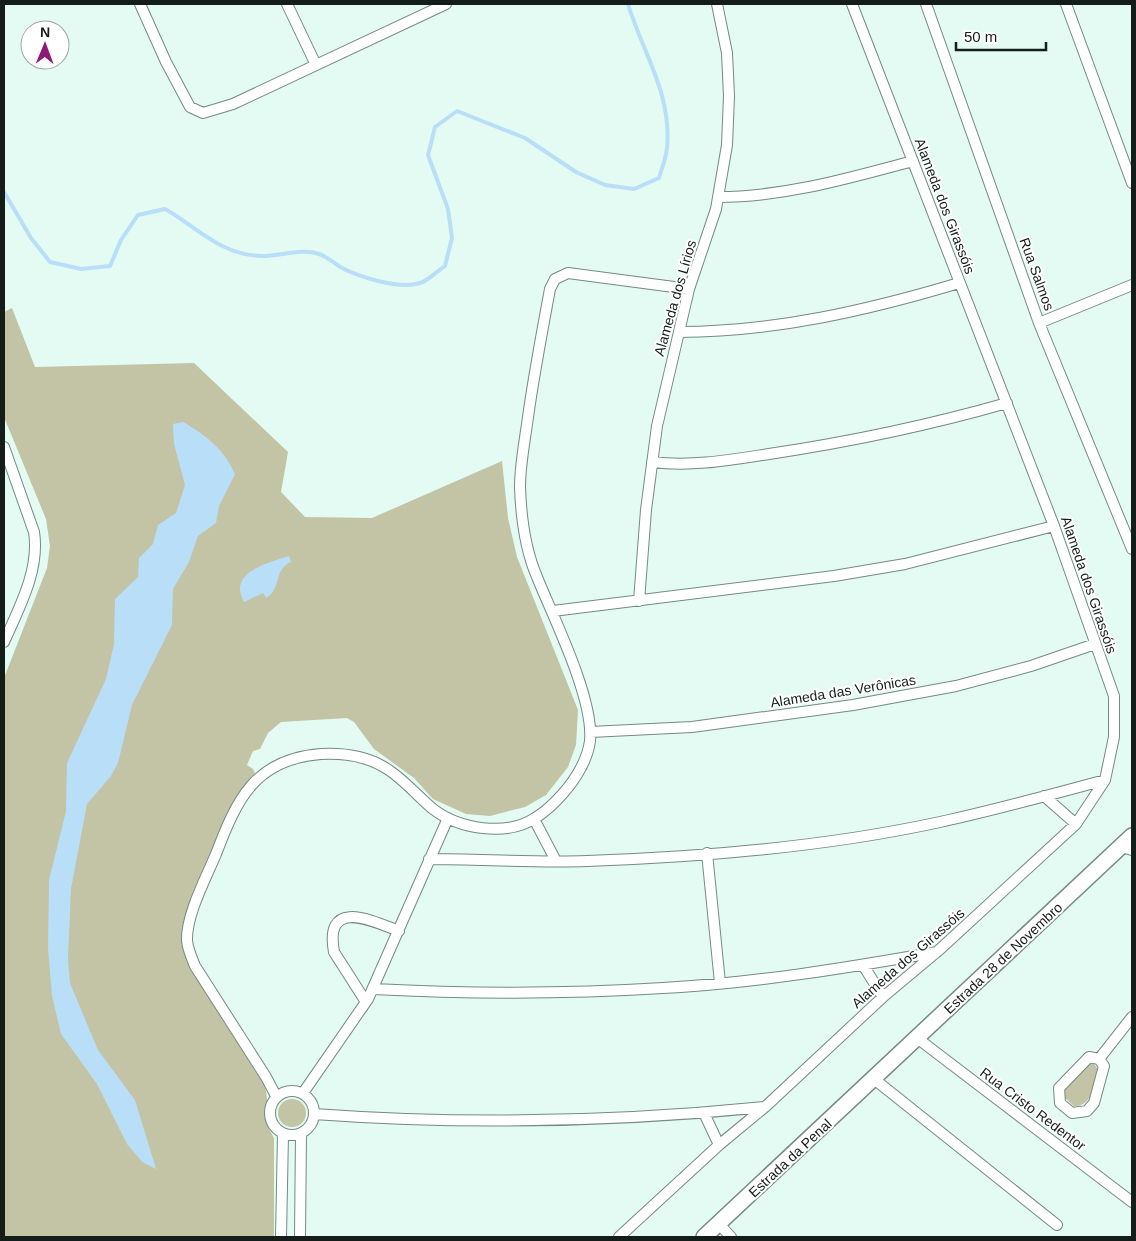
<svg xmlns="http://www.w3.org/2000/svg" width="1136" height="1241" font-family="Arial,sans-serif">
	<rect width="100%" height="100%" fill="#e3fbf3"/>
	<path fill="#c3c3a5" d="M 12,308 L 35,367 L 194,363 L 288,452 L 281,492 L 305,517 L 372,518 L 502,461 L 508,518 L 517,557 L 578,710 L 576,745 L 568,767 L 546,795 L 525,807 L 490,816 L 466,814 L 433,799 L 414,778 L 374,749 L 354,722 L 347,718 L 281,722 L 268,733 L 260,749 L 253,751 L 247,765 L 253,769 L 255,773 L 215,843 L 194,890 L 181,939 L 185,953 L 209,997 L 264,1083 C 271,1104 262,1117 274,1138 L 274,1237 L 4,1237 L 4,678 L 47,568 L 50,546 L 46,519 L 4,417 L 4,312 Z
		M 1089,1064 L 1094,1064 L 1098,1069 C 1096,1083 1092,1107 1074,1106 L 1065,1098 L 1065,1090 Z
		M278 1113a14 14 0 1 1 28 0a14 14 0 1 1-28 0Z"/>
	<path fill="#b9def7" d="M 183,422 C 207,436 224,449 235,474 L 219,506 L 216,523 L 198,536 L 189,562 L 173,589 L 172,625 L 132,705 L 118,763 L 111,776 L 87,804 L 71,889 L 68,959 L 70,983 L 98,1050 L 135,1100 L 156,1169 L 142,1162 L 127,1144 L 97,1084 L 61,1034 L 52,996 L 48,949 L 49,880 L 66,811 L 67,763 L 106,679 L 114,644 L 115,599 L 138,577 L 139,558 L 153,544 L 158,525 L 176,513 L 185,485 L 174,444 L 173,424 Z
		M 289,556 L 291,562 C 273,570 282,589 266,598 L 263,593 L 244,602 C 227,572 268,563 289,556 Z"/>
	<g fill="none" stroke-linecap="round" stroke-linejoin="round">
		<path stroke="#b9def7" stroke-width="4" d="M 4,192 L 31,238 L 50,262 L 81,269 L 110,266 L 121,240 L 138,215 L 165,209 C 197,227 222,256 262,256 C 280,256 302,248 319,254 C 328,257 335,264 342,268 C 360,277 400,290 420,283 C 428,281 437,271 445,266 L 452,238 L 448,209 L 428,155 L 435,127 L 457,111 L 525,138 L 576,172 L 605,185 L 634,189 L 659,178 C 662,168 666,158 667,148 C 672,93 643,54 628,4"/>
		<defs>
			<path id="street" d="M 140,4 L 166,62 L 190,107 L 203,113 L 233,104 L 446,4
				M 287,4 L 316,65
				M 926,4 L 1039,323 L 1132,549
				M 1066,4 L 1132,183
				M 718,197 C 785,197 849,178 913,161
				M 1039,323 L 1132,285
				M 679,332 C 774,332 869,310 959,283
				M 4,447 L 34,532 C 40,570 19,608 4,642
				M 652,462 C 692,467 730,460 769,454 C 849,442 930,425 1007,403
				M 639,601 L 646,510 L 657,426 L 689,289 L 716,209 L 727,145 L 729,96 L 727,53 L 717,4
				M 553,611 L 834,576 L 905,564 L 1054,526
				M 590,732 L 692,727 L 853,705 L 956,686 L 1031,666 L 1095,644
				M 1044,796 L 1076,824
				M 534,819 L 556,861
				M 1122,847 L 1132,850
				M 707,853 L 720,983
				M 429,859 C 481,859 535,863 587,861 C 705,857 825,847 940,822 C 995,810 1050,795 1105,780
				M 863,965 L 883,997
				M 373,989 C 470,994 567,994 663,988 C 755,983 846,968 937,952
				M 366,1002 L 334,952 C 324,897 373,921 399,931
				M 917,1038 L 1132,1202
				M 1089,1057 L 1099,1059 L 1104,1066 L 1094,1103 L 1087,1111 L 1072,1113 L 1060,1103 L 1059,1088 Z
				M 1099,1059 L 1132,1017
				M 874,1079 L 1057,1225
				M270 1113a22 22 0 1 1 44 0a22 22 0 1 1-44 0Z
				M 303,1093 L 368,999 L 448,818
				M 276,1096 L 266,1077 L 195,966 C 192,958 188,950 187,941 C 186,915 206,878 216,854 C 237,799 255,759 321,754 C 343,753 364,755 384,767 C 402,777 417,796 433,809 C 459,829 506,837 535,818 C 542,814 550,807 556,801 C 572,785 587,763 590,741 C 594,698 553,617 537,577 C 525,549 521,517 520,487 C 520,464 525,440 528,417 C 534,374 542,332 550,289 L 555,279 L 568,273 L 689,289
				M 704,1113 L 719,1145
				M 314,1114 C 464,1125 615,1122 765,1107
				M 719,1224 L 731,1237
				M 281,1237 L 283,1134
				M 300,1237 L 301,1133
				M 619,1237 L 719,1145 L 765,1107 L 883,997 L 938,951 L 1076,824 L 1105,780 L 1114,737 L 1114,696 L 1054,526 L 852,4"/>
			<path id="secondary" d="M 704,1237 L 1132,836"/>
		</defs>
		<use href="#street" stroke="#748a82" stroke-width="12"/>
		<use href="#secondary" stroke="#748a82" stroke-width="18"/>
		<use href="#street" stroke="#fff" stroke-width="10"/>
		<use href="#secondary" stroke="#fff" stroke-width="15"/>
	</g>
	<g text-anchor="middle" stroke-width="4" stroke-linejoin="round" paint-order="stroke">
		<g font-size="14" fill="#141d1a" stroke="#fff">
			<text transform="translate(945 206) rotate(69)" y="5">Alameda dos Girassóis</text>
			<text transform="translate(1037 274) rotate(70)" y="5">Rua Salmos</text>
			<text transform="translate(675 298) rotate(-74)" y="5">Alameda dos Lírios</text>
			<text transform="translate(1089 585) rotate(71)" y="5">Alameda dos Girassóis</text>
			<text transform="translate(843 691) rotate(-9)" y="5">Alameda das Verônicas</text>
			<text transform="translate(908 958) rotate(-41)" y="5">Alameda dos Girassóis</text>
			<text transform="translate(1003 958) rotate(-43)" y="5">Estrada 28 de Novembro</text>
			<text transform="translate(1033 1109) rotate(37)" y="5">Rua Cristo Redentor</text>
			<text transform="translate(790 1158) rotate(-43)" y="5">Estrada da Penal</text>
		</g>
	</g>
	<rect width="1136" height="1241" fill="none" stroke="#141d1a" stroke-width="10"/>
	<g transform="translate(45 45) rotate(1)"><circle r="24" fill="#ffffff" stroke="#a1a5a3"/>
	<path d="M0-4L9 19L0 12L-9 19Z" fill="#8f1979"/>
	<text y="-8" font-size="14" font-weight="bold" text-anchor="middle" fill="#141d1a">N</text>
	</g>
	<path d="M956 42v8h90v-8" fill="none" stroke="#141d1a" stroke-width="2.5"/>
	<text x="964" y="42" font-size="15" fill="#141d1a" stroke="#ffffff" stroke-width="4" paint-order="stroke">50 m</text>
</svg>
